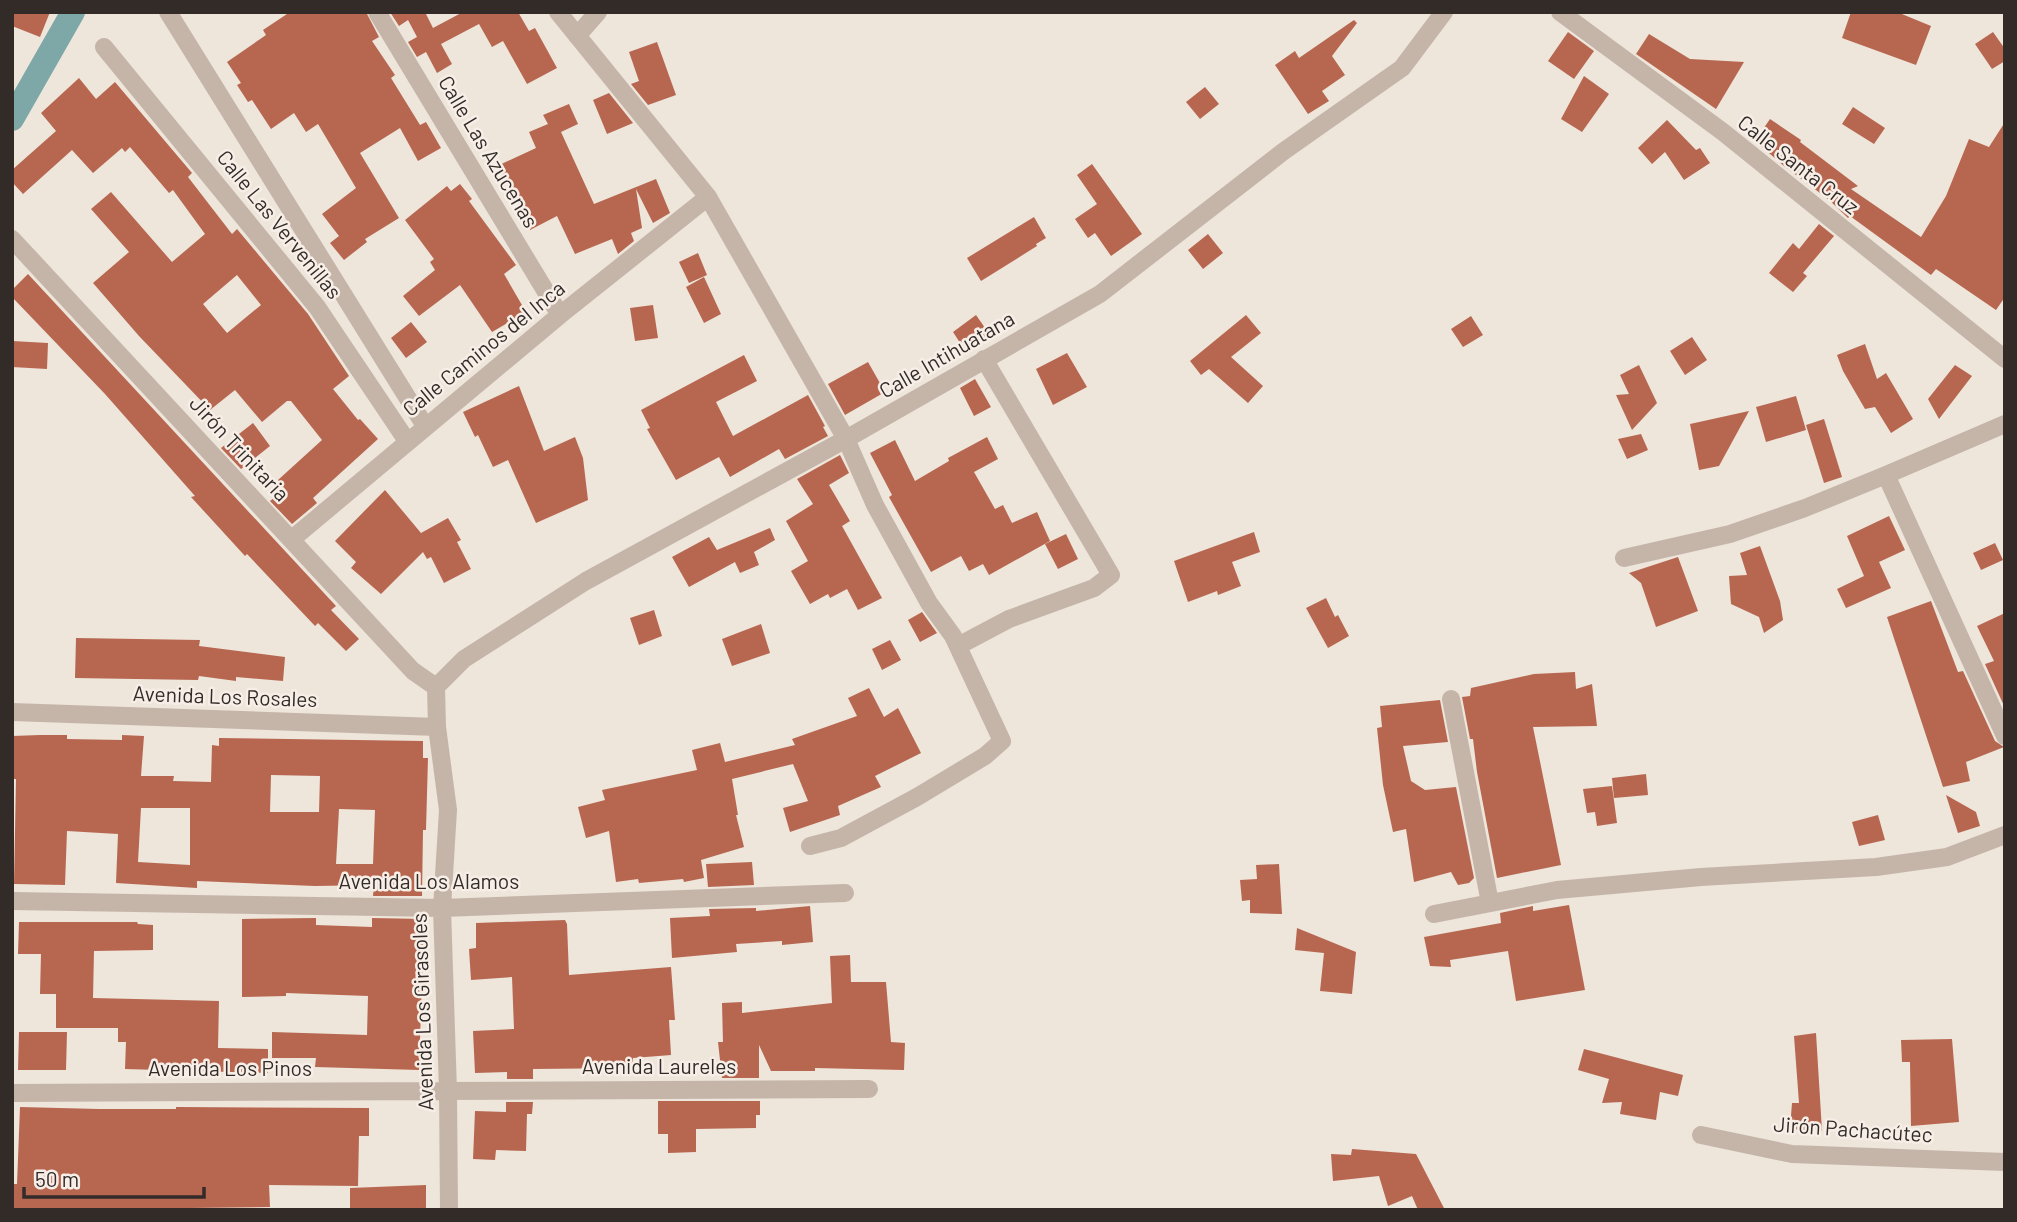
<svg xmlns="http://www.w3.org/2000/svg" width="2017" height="1222" font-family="Barlow,sans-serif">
	<rect width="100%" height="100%" fill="#eee5db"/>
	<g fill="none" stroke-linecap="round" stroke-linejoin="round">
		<path stroke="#7ea7a8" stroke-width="24" d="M 12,119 L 73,12"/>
	</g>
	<path fill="#b76750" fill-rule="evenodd" d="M 12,12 L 50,12 L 40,37 L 12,26 Z
		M 290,12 L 366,12 L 379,37 L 372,41 L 395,75 L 391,78 L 420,125 L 426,122 L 441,148 L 418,161 L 400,128 L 360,153 L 399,218 L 365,239 L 367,242 L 344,260 L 330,243 L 339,236 L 322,214 L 356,188 L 318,124 L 306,132 L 294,113 L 271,129 L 252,100 L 248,102 L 237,85 L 241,83 L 227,62 L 266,35 L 263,30 Z
		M 390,12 L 425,12 L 433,28 L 463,12 L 518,12 L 529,31 L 535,28 L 557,68 L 527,84 L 503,41 L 492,47 L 479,24 L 441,44 L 452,64 L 437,73 L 426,52 L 417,57 L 408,42 L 417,37 L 408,20 L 399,26 Z
		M 1851,12 L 1897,12 L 1931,26 L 1916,65 L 1842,38 Z
		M 1354,20 L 1357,23 L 1332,56 L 1345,75 L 1322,91 L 1329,101 L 1308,114 L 1275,65 L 1295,51 L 1299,58 Z
		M 1568,32 L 1594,51 L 1574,79 L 1548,61 Z
		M 1993,32 L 2005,49 L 2005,61 L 1992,69 L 1975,44 Z
		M 1649,34 L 1690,59 L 1744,62 L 1716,109 L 1636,54 Z
		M 657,42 L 676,95 L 648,105 L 631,84 L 639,81 L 629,52 Z
		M 1584,76 L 1609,94 L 1582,132 L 1561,119 Z
		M 79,78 L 96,99 L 115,82 L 192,173 L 188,177 L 232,234 L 237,229 L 308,314 L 349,376 L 333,389 L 358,420 L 360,419 L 378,439 L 313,498 L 317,503 L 292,524 L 270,501 L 285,489 L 278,480 L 322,440 L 291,401 L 287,401 L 262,422 L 235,390 L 210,410 L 139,336 L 93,283 L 129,252 L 91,209 L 111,192 L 172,262 L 205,234 L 173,190 L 169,193 L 130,147 L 125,152 L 122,148 L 93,173 L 72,150 L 23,194 L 12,182 L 12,170 L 56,131 L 41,113 ZM 237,275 L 261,305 L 227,333 L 203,304 Z
		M 1205,87 L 1219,104 L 1200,119 L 1186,102 Z
		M 609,93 L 633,123 L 607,134 L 593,100 Z
		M 569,104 L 578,124 L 561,132 L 594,204 L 656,179 L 670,213 L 653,223 L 636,189 L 642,228 L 631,233 L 634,241 L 618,254 L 612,239 L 575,254 L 557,216 L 530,230 L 508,182 L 505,183 L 497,166 L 536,148 L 529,132 L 548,124 L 543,115 Z
		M 1853,107 L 1885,128 L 1874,144 L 1842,124 Z
		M 1770,119 L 1801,140 L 1800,142 L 1858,186 L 1851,189 L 1921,237 L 1946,196 L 1969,139 L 1989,147 L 2005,122 L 2005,297 L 1996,310 L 1936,269 L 1931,275 L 1850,216 L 1848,218 L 1828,199 L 1784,166 L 1755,141 Z
		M 1667,120 L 1696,150 L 1700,148 L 1710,163 L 1684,180 L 1665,152 L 1652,164 L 1638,148 Z
		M 1092,164 L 1142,234 L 1111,256 L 1095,233 L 1088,238 L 1075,219 L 1097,204 L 1077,175 Z
		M 460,184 L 472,199 L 469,201 L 516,265 L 504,274 L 526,312 L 492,332 L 460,285 L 419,316 L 403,296 L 435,270 L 430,262 L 434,259 L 405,220 L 447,186 L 451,191 Z
		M 1034,217 L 1046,238 L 1036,244 L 1037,246 L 981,281 L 967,258 Z
		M 1819,224 L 1834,236 L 1803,273 L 1807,276 L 1793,292 L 1769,273 L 1793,243 L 1799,249 Z
		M 1208,234 L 1223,253 L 1203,269 L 1188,250 Z
		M 698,253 L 707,275 L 689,283 L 679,262 Z
		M 28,274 L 336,606 L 331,610 L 359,639 L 346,651 L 318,623 L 315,626 L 247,554 L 245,556 L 191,497 L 195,496 L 105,394 L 12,297 L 12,290 Z
		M 704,277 L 721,314 L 704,323 L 686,287 Z
		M 653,305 L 658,338 L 635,341 L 630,308 Z
		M 976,315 L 990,335 L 966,352 L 953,332 Z
		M 1246,315 L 1261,333 L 1231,357 L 1263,386 L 1248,403 L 1209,369 L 1201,375 L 1190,361 Z
		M 1471,316 L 1483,335 L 1463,347 L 1451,329 Z
		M 411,322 L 427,342 L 406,358 L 391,338 Z
		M 1692,337 L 1707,360 L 1685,375 L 1670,351 Z
		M 12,341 L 48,343 L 47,369 L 12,367 Z
		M 1865,344 L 1877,379 L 1886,373 L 1913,419 L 1891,433 L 1875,407 L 1865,409 L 1843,371 L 1837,355 Z
		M 1067,353 L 1087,387 L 1053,405 L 1036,369 Z
		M 744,355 L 757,381 L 716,402 L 733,436 L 808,395 L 825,426 L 823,427 L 828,436 L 785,459 L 779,449 L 730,477 L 719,457 L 676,480 L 647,429 L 650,428 L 641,410 Z
		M 868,362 L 885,392 L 845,415 L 828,384 Z
		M 1639,365 L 1657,403 L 1632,430 L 1616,395 L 1629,394 L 1620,375 Z
		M 1955,365 L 1972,376 L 1939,419 L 1928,399 Z
		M 975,379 L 991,407 L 974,416 L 960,388 Z
		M 519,386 L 544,451 L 575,437 L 583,458 L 588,500 L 536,523 L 508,460 L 493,467 L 478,435 L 475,437 L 463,412 Z
		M 1796,396 L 1806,430 L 1766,442 L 1756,407 Z
		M 1749,411 L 1719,466 L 1699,470 L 1690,424 Z
		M 1824,419 L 1842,477 L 1824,483 L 1806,425 Z
		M 253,423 L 270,446 L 241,469 L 221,448 Z
		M 1641,434 L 1648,450 L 1627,459 L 1618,439 Z
		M 987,437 L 998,459 L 974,472 L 995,509 L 1003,505 L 1012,523 L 1037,512 L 1050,541 L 989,575 L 983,564 L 969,571 L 961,556 L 931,572 L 889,497 L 892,495 L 870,453 L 895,440 L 915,481 L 949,461 L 948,458 Z
		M 840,455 L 849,473 L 829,485 L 850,521 L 842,526 L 882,598 L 858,610 L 847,589 L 830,598 L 828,594 L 810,604 L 791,571 L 808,561 L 786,521 L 813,504 L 797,479 Z
		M 385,490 L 421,533 L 448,518 L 461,540 L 457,542 L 471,569 L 444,583 L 431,557 L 427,559 L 423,552 L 381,594 L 351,568 L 356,562 L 335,541 Z
		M 1889,516 L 1905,550 L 1879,562 L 1891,588 L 1846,608 L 1837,589 L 1864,576 L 1847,536 Z
		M 770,528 L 775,540 L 754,552 L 759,565 L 740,573 L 735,562 L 689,587 L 672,557 L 709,537 L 717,550 Z
		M 1254,532 L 1260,552 L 1232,562 L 1241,586 L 1218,595 L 1217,591 L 1188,602 L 1174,561 Z
		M 1066,534 L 1078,559 L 1058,569 L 1045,544 Z
		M 1995,543 L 2003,560 L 1981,570 L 1973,553 Z
		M 1760,546 L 1780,601 L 1783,620 L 1764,633 L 1759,617 L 1731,604 L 1729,576 L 1747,575 L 1740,553 Z
		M 1678,557 L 1698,611 L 1656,627 L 1641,583 L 1629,573 Z
		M 1326,598 L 1335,617 L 1338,615 L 1349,636 L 1328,648 L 1306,608 Z
		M 1931,601 L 1958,672 L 1963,671 L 1995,741 L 2004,747 L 1966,762 L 1970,781 L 1943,787 L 1887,617 Z
		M 654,610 L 662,636 L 639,645 L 630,618 Z
		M 922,612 L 937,633 L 920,642 L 908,620 Z
		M 2005,613 L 2005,708 L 1985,664 L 1994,661 L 1977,626 Z
		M 761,624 L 770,653 L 732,666 L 722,639 Z
		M 76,638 L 200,640 L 199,646 L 285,657 L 283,681 L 236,677 L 236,681 L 199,676 L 198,680 L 75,678 Z
		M 890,640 L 901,660 L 882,670 L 872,649 Z
		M 1575,672 L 1576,689 L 1592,684 L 1597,726 L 1533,727 L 1561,865 L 1497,878 L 1477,772 L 1473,739 L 1470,739 L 1462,697 L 1470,696 L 1471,688 L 1534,674 Z
		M 869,688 L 884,717 L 898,708 L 921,753 L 875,776 L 881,787 L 838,806 L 840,815 L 790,832 L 783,808 L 808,801 L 793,764 L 732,779 L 738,815 L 736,815 L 744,847 L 701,860 L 704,878 L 684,882 L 683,879 L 639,883 L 638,879 L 616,882 L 609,831 L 586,838 L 578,807 L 605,800 L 602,790 L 697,770 L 692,750 L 720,743 L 725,762 L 795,745 L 792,739 L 857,716 L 848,698 Z
		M 1440,700 L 1448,742 L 1403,746 L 1411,781 L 1425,790 L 1456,787 L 1474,878 L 1469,883 L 1458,885 L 1451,872 L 1414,882 L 1406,829 L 1393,832 L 1383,785 L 1377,728 L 1382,727 L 1380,706 Z
		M 40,735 L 67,735 L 67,739 L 122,740 L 122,735 L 144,736 L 141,776 L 174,776 L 173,781 L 211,782 L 212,745 L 219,746 L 219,738 L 423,741 L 423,758 L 428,758 L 426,830 L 423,830 L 422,896 L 373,896 L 374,885 L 315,886 L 197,881 L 197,888 L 116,883 L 118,834 L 67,831 L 65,885 L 14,884 L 16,779 L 12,779 L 12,736 ZM 271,775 L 320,776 L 319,812 L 270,812 ZM 141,808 L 190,808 L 190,865 L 138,862 ZM 339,809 L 375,810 L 373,864 L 336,864 Z
		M 1646,774 L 1648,795 L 1614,798 L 1612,778 Z
		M 1612,786 L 1617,823 L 1597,826 L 1595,812 L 1587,813 L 1583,789 Z
		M 1946,795 L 1976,812 L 1980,826 L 1958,833 Z
		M 1878,815 L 1885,840 L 1859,846 L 1852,822 Z
		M 752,862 L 754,885 L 708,887 L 706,864 Z
		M 1279,864 L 1282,914 L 1250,913 L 1250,900 L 1242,901 L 1240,880 L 1257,879 L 1256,865 Z
		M 1569,905 L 1585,990 L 1516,1001 L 1508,951 L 1450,960 L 1451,967 L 1430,966 L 1424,937 L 1501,923 L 1500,913 L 1533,906 L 1533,911 Z
		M 810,906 L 813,942 L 782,945 L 782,941 L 736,944 L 737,952 L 672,958 L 670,918 L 710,916 L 709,909 L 756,908 L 756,911 Z
		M 316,918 L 316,925 L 372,927 L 372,918 L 424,919 L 419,1070 L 315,1067 L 316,1058 L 272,1058 L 272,1032 L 367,1035 L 368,996 L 286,993 L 286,996 L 242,997 L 242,919 Z
		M 565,920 L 567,924 L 569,975 L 671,967 L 675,1020 L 669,1020 L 671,1055 L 633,1058 L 632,1068 L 533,1069 L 533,1079 L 507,1079 L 507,1072 L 475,1073 L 473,1031 L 514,1029 L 512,977 L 471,980 L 469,949 L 476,948 L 476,923 Z
		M 19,922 L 137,922 L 138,924 L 153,925 L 153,950 L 94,951 L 93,998 L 219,1001 L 218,1048 L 268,1049 L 268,1073 L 125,1069 L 126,1042 L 118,1042 L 118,1028 L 56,1028 L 56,994 L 40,994 L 41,954 L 18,954 Z
		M 1297,928 L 1356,952 L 1352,994 L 1320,991 L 1324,953 L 1295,950 Z
		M 850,955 L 851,982 L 886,982 L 891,1042 L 905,1043 L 904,1070 L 815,1068 L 815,1071 L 771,1071 L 759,1045 L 759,1078 L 722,1078 L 718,1042 L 723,1042 L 722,1003 L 742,1002 L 742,1013 L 832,1003 L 830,956 Z
		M 19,1032 L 67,1032 L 66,1070 L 18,1070 Z
		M 1816,1033 L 1822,1131 L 1790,1129 L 1792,1103 L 1799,1103 L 1794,1036 Z
		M 1952,1039 L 1959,1122 L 1911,1126 L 1910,1062 L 1902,1062 L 1901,1040 Z
		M 1584,1049 L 1683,1075 L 1678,1096 L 1660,1092 L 1656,1120 L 1620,1114 L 1622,1102 L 1602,1103 L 1609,1079 L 1578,1070 Z
		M 658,1101 L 760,1101 L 760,1115 L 756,1115 L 756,1128 L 696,1129 L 696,1152 L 668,1153 L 668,1134 L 658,1134 Z
		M 506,1102 L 533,1102 L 532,1114 L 527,1114 L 526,1151 L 496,1150 L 495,1160 L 473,1159 L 475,1111 L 506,1112 Z
		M 20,1107 L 99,1109 L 176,1109 L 176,1107 L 369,1108 L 369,1136 L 359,1136 L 358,1186 L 269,1185 L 270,1207 L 13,1210 L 12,1184 L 17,1184 Z
		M 1352,1149 L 1416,1154 L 1445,1210 L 1418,1210 L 1412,1196 L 1388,1206 L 1379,1176 L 1333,1181 L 1331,1154 L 1351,1155 Z
		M 426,1185 L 426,1210 L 350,1210 L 350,1188 Z"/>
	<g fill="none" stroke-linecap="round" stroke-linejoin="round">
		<path stroke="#c5b5a9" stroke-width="18" d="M 168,12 L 425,426
			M 377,12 L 560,315
			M 558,12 L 708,197 L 846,439 L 875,505 L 929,603 L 953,636 L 1002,741 L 985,756 L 917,797 L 841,838 L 810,846
			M 1560,12 L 1723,132 L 2005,359
			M 577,36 L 598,12
			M 104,47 L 317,307 L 407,441
			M 12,239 L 413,671 L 436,687
			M 2005,424 L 1886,475 L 2005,736
			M 292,539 L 560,315 L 708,197
			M 1624,558 L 1730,534 L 1805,508 L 1886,475
			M 958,646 L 1009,619 L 1094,588 L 1111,575 L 984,359
			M 436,687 L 464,659 L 586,581 L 846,439 L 1100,294 L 1284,151 L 1402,68 L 1444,12
			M 436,687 L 437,727 L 448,810 L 442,908 L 448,1091 L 449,1210
			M 1451,699 L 1490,903
			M 12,712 L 437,727
			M 12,901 L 442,908 L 845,893
			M 1434,914 L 1557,890 L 1701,877 L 1876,867 L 1947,857 L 2005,835
			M 12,1093 L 869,1089
			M 1701,1135 L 1792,1154 L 2005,1162"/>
	</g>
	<g text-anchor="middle" stroke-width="5" stroke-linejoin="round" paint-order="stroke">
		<g font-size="21" fill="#332b28" stroke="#f7efe7">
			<text transform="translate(488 152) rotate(59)" y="7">Calle Las Azucenas</text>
			<text transform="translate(1798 165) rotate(38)" y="7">Calle Santa Cruz</text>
			<text transform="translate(279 225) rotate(51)" y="7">Calle Las Vervenillas</text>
			<text transform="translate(484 349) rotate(-39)" y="7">Calle Caminos del Inca</text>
			<text transform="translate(947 355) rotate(-30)" y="7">Calle Intihuatana</text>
			<text transform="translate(239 449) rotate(47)" y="7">Jirón Trinitaria</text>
			<text transform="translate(225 697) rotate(2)" y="7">Avenida Los Rosales</text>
			<text x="429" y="889">Avenida Los Alamos</text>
			<text transform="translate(423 1012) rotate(-92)" y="7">Avenida Los Girasoles</text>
			<text x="659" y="1074">Avenida Laureles</text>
			<text x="230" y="1076">Avenida Los Pinos</text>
			<text transform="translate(1853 1130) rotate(4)" y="7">Jirón Pachacútec</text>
		</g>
	</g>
	<rect width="2017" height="1222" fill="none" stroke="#332b28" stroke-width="28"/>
	<path d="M24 1187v10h180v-10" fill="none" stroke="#332b28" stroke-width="3.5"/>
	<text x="35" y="1187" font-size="21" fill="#332b28" stroke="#f7efe7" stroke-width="5" paint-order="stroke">50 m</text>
</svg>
